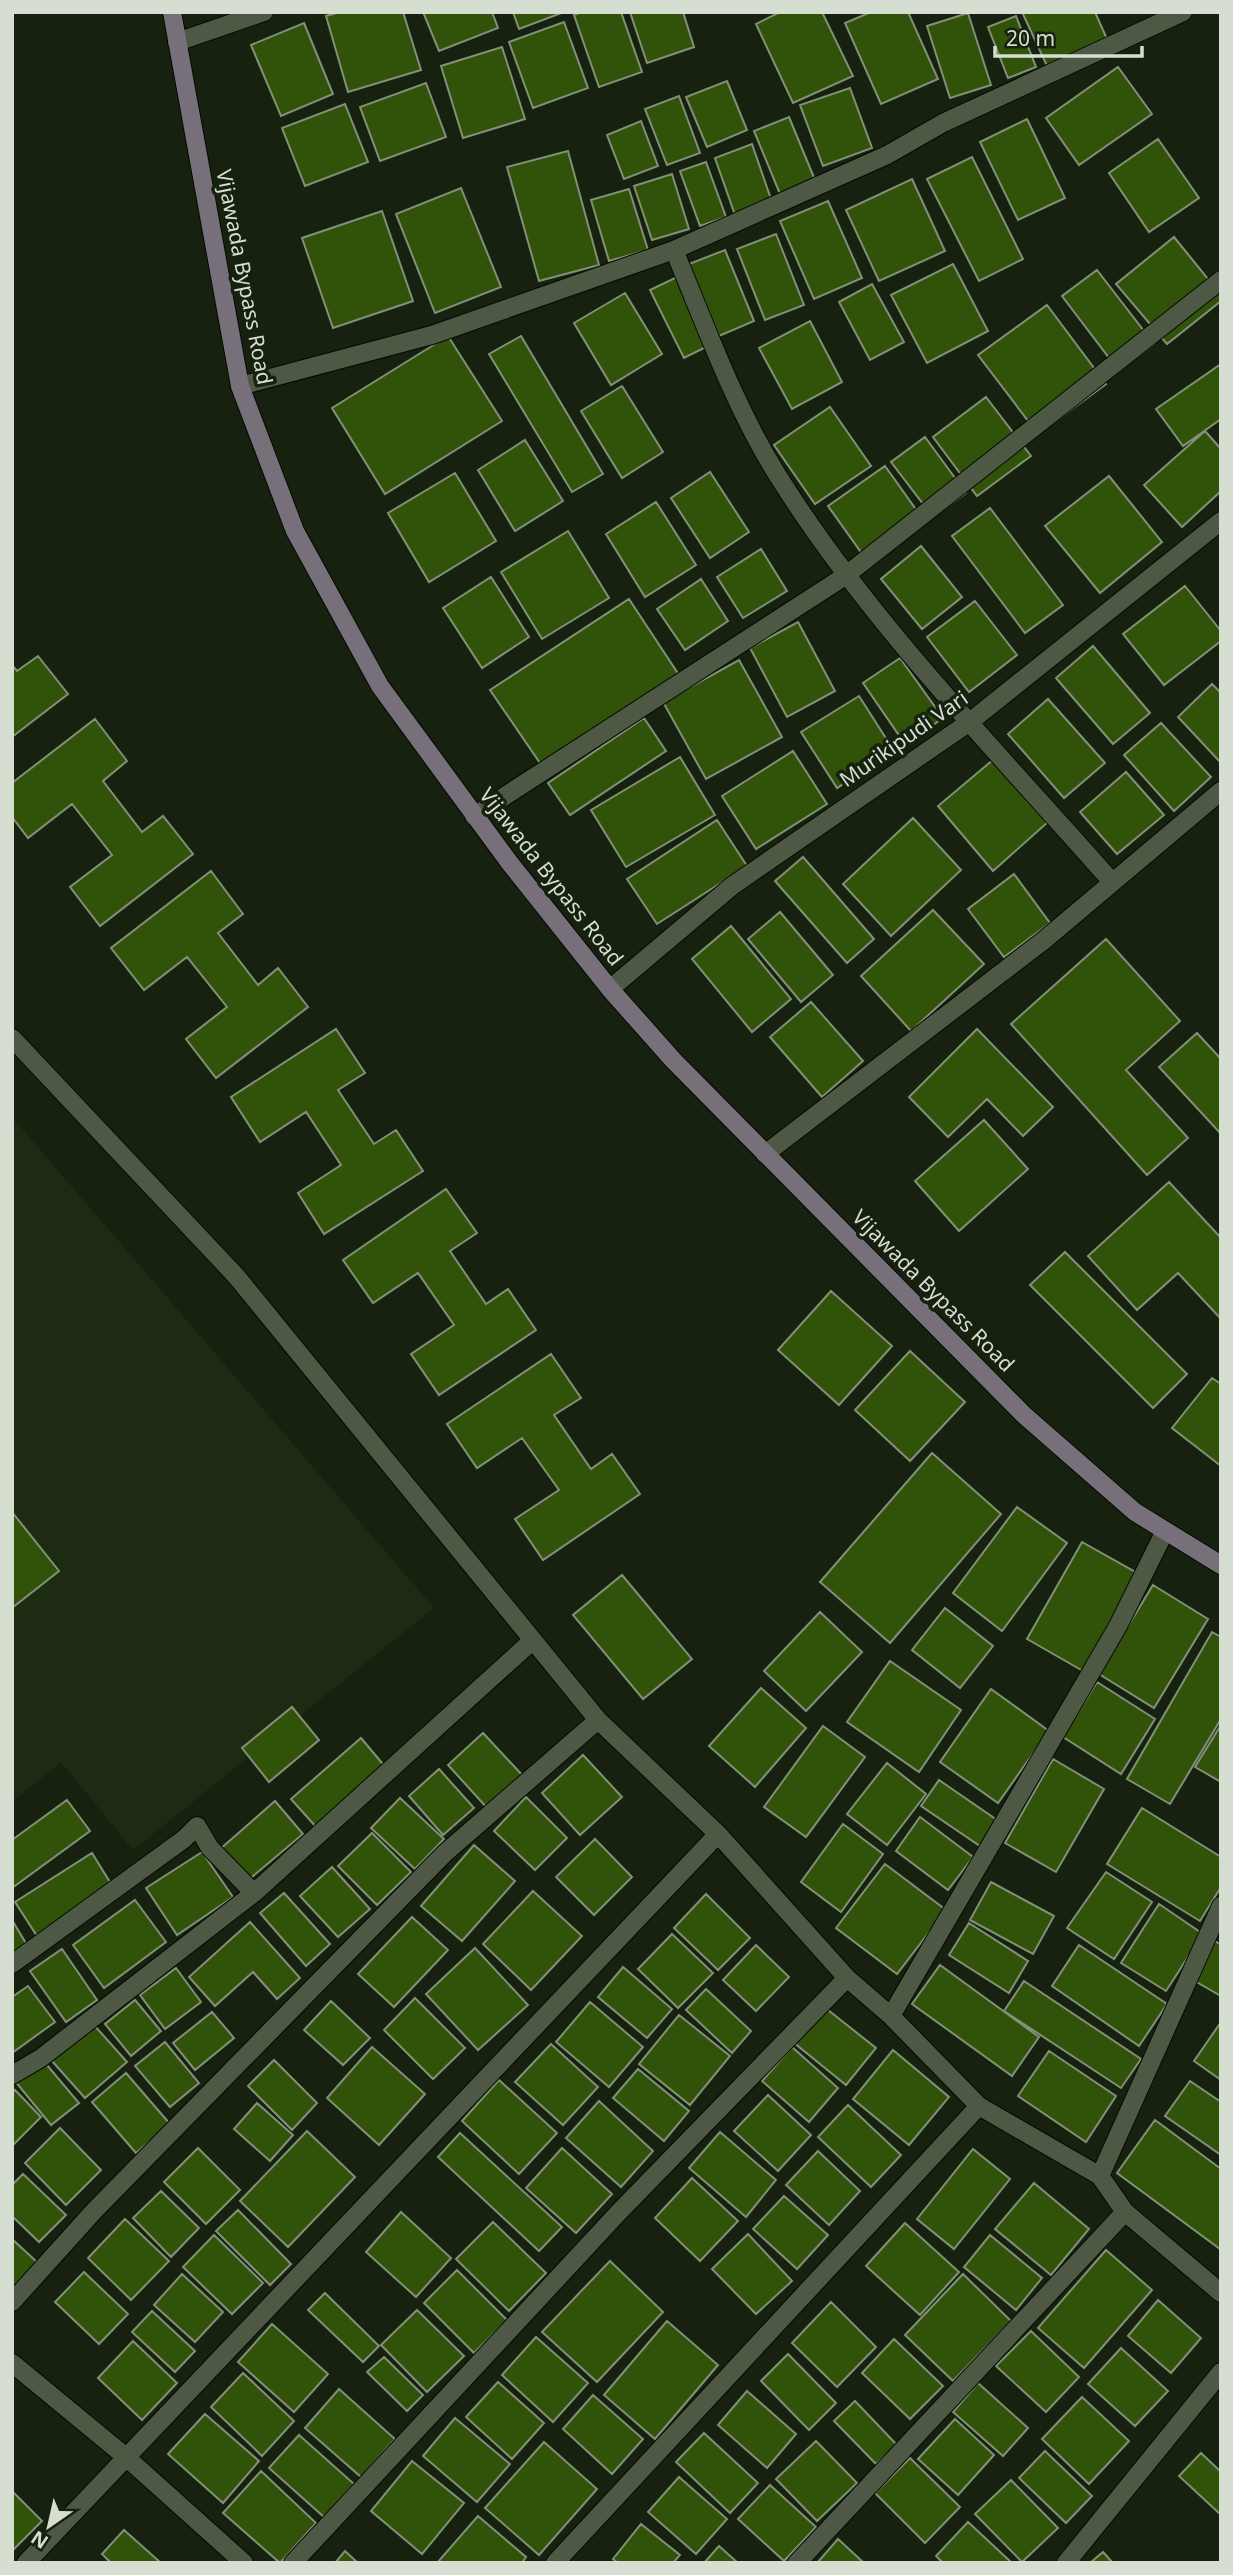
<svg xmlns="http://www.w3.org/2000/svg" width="1233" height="2575" font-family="'Noto Sans',sans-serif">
	<rect width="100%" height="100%" fill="#17210f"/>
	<path fill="#1e2b13" d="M 12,1117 L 434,1608 L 133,1850 L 61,1762 L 12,1802 Z"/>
	<path fill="#305209" stroke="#839079" stroke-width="2" d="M 340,12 L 403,12 L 421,70 L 348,92 L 326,16 Z
		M 423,12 L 492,12 L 498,28 L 439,51 Z
		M 513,12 L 564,12 L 519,29 Z
		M 581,12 L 621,12 L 642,72 L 599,87 L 574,15 Z
		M 630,12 L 683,12 L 694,47 L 647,63 Z
		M 780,12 L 822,12 L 853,76 L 793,103 L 756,24 Z
		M 871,12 L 908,12 L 938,79 L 881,104 L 845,23 Z
		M 1022,12 L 1095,12 L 1107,39 L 1047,66 Z
		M 968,13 L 991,85 L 950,98 L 927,26 Z
		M 1016,16 L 1036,67 L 1008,78 L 988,27 Z
		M 564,22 L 588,88 L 533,108 L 509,42 Z
		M 304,23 L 333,94 L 281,116 L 251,45 Z
		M 502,47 L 525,119 L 463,138 L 441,66 Z
		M 1118,67 L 1152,114 L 1079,165 L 1046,118 Z
		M 727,81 L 747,130 L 707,147 L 686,97 Z
		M 426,83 L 446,137 L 380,161 L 360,107 Z
		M 850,88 L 872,148 L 823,166 L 800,105 Z
		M 679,96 L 700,153 L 667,165 L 645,109 Z
		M 345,104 L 368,162 L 305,186 L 282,128 Z
		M 789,117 L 815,180 L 780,194 L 754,131 Z
		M 1027,119 L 1065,198 L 1018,220 L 980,142 Z
		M 641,121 L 658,166 L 624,179 L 607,135 Z
		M 1158,139 L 1199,198 L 1149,232 L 1109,173 Z
		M 752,144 L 772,202 L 735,215 L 715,158 Z
		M 568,151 L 599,265 L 539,281 L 507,167 Z
		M 972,157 L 1023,259 L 979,281 L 927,179 Z
		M 706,162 L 726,217 L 700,226 L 680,171 Z
		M 672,174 L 689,229 L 652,240 L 634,186 Z
		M 912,179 L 945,251 L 879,281 L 846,210 Z
		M 461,188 L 501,287 L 435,313 L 396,214 Z
		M 629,189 L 648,250 L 609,261 L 591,200 Z
		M 828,201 L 862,278 L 814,299 L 780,221 Z
		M 382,211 L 413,301 L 333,328 L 302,238 Z
		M 776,234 L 804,305 L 765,320 L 737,249 Z
		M 1174,237 L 1221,295 L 1221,301 L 1167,344 L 1116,284 Z
		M 725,250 L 754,321 L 719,336 L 689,264 Z
		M 953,264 L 988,331 L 927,363 L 891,295 Z
		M 1097,270 L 1154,344 L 1119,371 L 1062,296 Z
		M 679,276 L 712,344 L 684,358 L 650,290 Z
		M 872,284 L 904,342 L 870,360 L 839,302 Z
		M 625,293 L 662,354 L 611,385 L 574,323 Z
		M 1047,305 L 1106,384 L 1038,434 L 978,355 Z
		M 810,321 L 842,382 L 792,409 L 759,348 Z
		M 448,336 L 502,421 L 385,494 L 332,408 Z
		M 521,336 L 603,474 L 572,492 L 489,354 Z
		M 1221,364 L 1221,419 L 1183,446 L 1156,409 Z
		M 622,386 L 663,452 L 622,478 L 581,411 Z
		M 986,397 L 1031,456 L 977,496 L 933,437 Z
		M 830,407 L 871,466 L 815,504 L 774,445 Z
		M 1205,431 L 1221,449 L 1221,491 L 1182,527 L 1144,485 Z
		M 925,437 L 966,493 L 933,517 L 891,462 Z
		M 525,440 L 563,501 L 515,531 L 478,470 Z
		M 885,466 L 925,522 L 868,562 L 828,506 Z
		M 710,472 L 749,532 L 710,558 L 671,498 Z
		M 455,473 L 496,541 L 429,582 L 388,513 Z
		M 1109,476 L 1162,542 L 1100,593 L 1045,526 Z
		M 656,502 L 696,565 L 645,597 L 606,534 Z
		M 990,508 L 1063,605 L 1025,633 L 952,536 Z
		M 568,531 L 609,598 L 542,639 L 501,572 Z
		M 921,546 L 962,597 L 922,629 L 881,579 Z
		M 761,549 L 787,591 L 743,618 L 717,577 Z
		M 491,577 L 529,637 L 482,668 L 443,608 Z
		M 701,579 L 728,621 L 685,650 L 657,609 Z
		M 1185,586 L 1221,631 L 1221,641 L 1164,685 L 1123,634 Z
		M 629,599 L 679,675 L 542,766 L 490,690 Z
		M 975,601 L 1017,655 L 969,692 L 927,637 Z
		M 798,622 L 835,691 L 787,717 L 750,648 Z
		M 1093,646 L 1150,713 L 1113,744 L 1056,678 Z
		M 38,656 L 68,694 L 12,737 L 12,665 L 17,671 Z
		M 900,658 L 943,718 L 905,744 L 863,683 Z
		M 739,660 L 782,737 L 706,779 L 663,702 Z
		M 1212,684 L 1221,693 L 1221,763 L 1178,717 Z
		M 859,696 L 894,751 L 837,788 L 801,732 Z
		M 1048,699 L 1105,763 L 1064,798 L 1008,734 Z
		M 644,718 L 666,751 L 570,815 L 548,783 Z
		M 95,719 L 127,761 L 103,781 L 142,832 L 163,816 L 193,854 L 100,926 L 70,887 L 112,855 L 72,804 L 28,838 L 12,817 L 12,783 Z
		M 1161,723 L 1211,777 L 1174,811 L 1124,755 Z
		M 793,751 L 827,804 L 756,849 L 722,796 Z
		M 680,757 L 715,815 L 626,867 L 591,810 Z
		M 994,759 L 1048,822 L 993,871 L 938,806 Z
		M 1126,772 L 1164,815 L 1117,854 L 1080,812 Z
		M 913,818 L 961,870 L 891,936 L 843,884 Z
		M 717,820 L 747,866 L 657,924 L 627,879 Z
		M 803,857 L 874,939 L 847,963 L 775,881 Z
		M 211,871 L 243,914 L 218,933 L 258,985 L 278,968 L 308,1007 L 216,1078 L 186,1039 L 227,1007 L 187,957 L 144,990 L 111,948 Z
		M 1014,874 L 1050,923 L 1004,957 L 968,909 Z
		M 933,910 L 984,964 L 911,1031 L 861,976 Z
		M 780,912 L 833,975 L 801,1002 L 748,939 Z
		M 731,926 L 791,999 L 752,1032 L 692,959 Z
		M 1106,939 L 1180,1021 L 1126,1070 L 1188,1138 L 1147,1175 L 1011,1024 Z
		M 811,1002 L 863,1061 L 822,1097 L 770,1037 Z
		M 336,1029 L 365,1073 L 338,1090 L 374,1144 L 396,1130 L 423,1171 L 324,1234 L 298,1193 L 341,1165 L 306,1112 L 260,1142 L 231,1097 Z
		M 977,1029 L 1053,1107 L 1023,1136 L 987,1099 L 948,1137 L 909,1097 Z
		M 1197,1033 L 1221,1059 L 1221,1134 L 1159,1067 Z
		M 984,1120 L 1028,1169 L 959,1231 L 915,1181 Z
		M 1169,1182 L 1221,1238 L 1221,1319 L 1178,1273 L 1137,1310 L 1088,1256 Z
		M 446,1189 L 477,1233 L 450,1251 L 486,1304 L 508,1289 L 536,1330 L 439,1395 L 411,1354 L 454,1325 L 418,1273 L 373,1303 L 343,1260 Z
		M 1065,1252 L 1187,1374 L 1153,1408 L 1030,1285 Z
		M 831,1291 L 892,1346 L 839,1405 L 778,1350 Z
		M 910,1351 L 965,1402 L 910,1461 L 855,1410 Z
		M 551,1354 L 581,1398 L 554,1415 L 591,1469 L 612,1454 L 640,1494 L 543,1560 L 515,1519 L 559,1490 L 522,1438 L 477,1468 L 447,1424 Z
		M 1212,1378 L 1221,1384 L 1221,1466 L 1172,1428 Z
		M 932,1453 L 1001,1514 L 890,1643 L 820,1582 Z
		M 1017,1507 L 1067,1543 L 1002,1631 L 953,1593 Z
		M 12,1512 L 59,1571 L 12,1608 Z
		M 1082,1542 L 1137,1573 L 1083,1671 L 1027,1639 Z
		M 622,1575 L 692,1659 L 643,1699 L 573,1615 Z
		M 1153,1585 L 1208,1619 L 1154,1708 L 1099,1674 Z
		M 945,1608 L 993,1646 L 960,1688 L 912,1650 Z
		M 820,1612 L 862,1652 L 806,1711 L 764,1671 Z
		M 1212,1632 L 1221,1637 L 1221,1719 L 1170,1804 L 1127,1779 Z
		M 890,1661 L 961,1710 L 919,1772 L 847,1722 Z
		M 1097,1682 L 1155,1719 L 1121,1774 L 1063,1737 Z
		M 761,1688 L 806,1728 L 755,1787 L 709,1746 Z
		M 991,1689 L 1049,1731 L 998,1803 L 940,1762 Z
		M 292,1707 L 319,1740 L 269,1782 L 242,1748 Z
		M 1221,1725 L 1221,1782 L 1195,1767 Z
		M 823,1726 L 865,1757 L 806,1837 L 764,1807 Z
		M 483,1733 L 524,1777 L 489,1810 L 448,1765 Z
		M 361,1738 L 387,1769 L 317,1828 L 291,1799 Z
		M 583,1755 L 622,1797 L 580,1835 L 542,1793 Z
		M 1053,1759 L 1104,1789 L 1056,1872 L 1005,1843 Z
		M 887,1763 L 926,1794 L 887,1845 L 847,1814 Z
		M 439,1769 L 474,1808 L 443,1835 L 409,1796 Z
		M 939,1780 L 997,1820 L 980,1846 L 921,1806 Z
		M 526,1797 L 567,1838 L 535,1870 L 494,1831 Z
		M 400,1798 L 444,1839 L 415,1869 L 371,1828 Z
		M 67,1800 L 90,1831 L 12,1888 L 12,1840 Z
		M 275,1801 L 303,1834 L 246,1882 L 219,1850 Z
		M 1142,1808 L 1221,1857 L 1221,1887 L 1200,1921 L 1107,1864 Z
		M 920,1817 L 973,1857 L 948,1890 L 896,1851 Z
		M 843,1824 L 883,1854 L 841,1912 L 801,1882 Z
		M 372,1833 L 411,1872 L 377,1905 L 338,1866 Z
		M 595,1839 L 632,1877 L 594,1915 L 556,1877 Z
		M 474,1845 L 515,1881 L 462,1941 L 421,1906 Z
		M 202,1852 L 233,1897 L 177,1935 L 146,1888 Z
		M 92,1853 L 113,1887 L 37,1936 L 15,1902 Z
		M 885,1864 L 946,1910 L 897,1974 L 836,1928 Z
		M 332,1867 L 370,1909 L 338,1937 L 300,1896 Z
		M 1106,1872 L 1152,1902 L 1114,1959 L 1067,1928 Z
		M 991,1882 L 1054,1916 L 1033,1954 L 970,1920 Z
		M 533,1891 L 582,1936 L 531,1990 L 483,1944 Z
		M 284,1893 L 330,1944 L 306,1966 L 260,1913 Z
		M 706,1894 L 750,1938 L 718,1970 L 674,1928 Z
		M 135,1900 L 166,1942 L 104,1988 L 73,1945 Z
		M 1159,1904 L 1203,1934 L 1166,1991 L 1121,1963 Z
		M 412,1917 L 448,1950 L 394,2007 L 358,1974 Z
		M 12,1920 L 27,1945 L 12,1954 Z
		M 250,1922 L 300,1978 L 277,1999 L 253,1972 L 215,2006 L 189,1977 Z
		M 969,1923 L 1028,1961 L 1009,1993 L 949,1955 Z
		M 672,1934 L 713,1973 L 678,2008 L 638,1969 Z
		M 1215,1941 L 1221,1945 L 1221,1996 L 1193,1980 Z
		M 756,1945 L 789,1977 L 756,2011 L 723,1980 Z
		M 1079,1945 L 1167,2004 L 1139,2046 L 1052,1986 Z
		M 475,1948 L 528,2005 L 478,2050 L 426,1994 Z
		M 62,1949 L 97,2000 L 66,2022 L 30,1971 Z
		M 940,1965 L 1039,2037 L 1012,2076 L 912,2004 Z
		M 623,1967 L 672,2009 L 647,2038 L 598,1997 Z
		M 176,1968 L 201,2002 L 165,2029 L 140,1995 Z
		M 1024,1981 L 1141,2059 L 1121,2088 L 1004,2011 Z
		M 28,1986 L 55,2022 L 12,2053 L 12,1997 Z
		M 706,1989 L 751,2031 L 732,2053 L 686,2010 Z
		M 415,1998 L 465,2048 L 433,2079 L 384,2030 Z
		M 135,2000 L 161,2031 L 131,2056 L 105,2024 Z
		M 331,2001 L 370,2038 L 343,2065 L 304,2030 Z
		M 590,2002 L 643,2047 L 609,2087 L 556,2042 Z
		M 823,2006 L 876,2048 L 846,2085 L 793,2042 Z
		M 212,2012 L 234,2038 L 195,2070 L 173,2043 Z
		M 679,2015 L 730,2056 L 690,2105 L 639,2064 Z
		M 1221,2022 L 1221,2080 L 1194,2061 Z
		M 94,2025 L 127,2062 L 85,2098 L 52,2061 Z
		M 165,2042 L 199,2083 L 170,2107 L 135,2066 Z
		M 551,2044 L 598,2087 L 563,2125 L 515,2082 Z
		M 372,2047 L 425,2094 L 379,2145 L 327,2098 Z
		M 792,2047 L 838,2088 L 809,2122 L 762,2081 Z
		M 893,2050 L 949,2097 L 909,2145 L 853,2099 Z
		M 1049,2051 L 1116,2096 L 1086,2142 L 1018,2096 Z
		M 41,2058 L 79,2103 L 51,2125 L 14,2080 Z
		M 274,2060 L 317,2103 L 292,2130 L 248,2086 Z
		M 638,2069 L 689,2111 L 664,2141 L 613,2098 Z
		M 126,2073 L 170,2124 L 136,2153 L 92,2102 Z
		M 499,2080 L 557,2133 L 519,2174 L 462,2121 Z
		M 1190,2081 L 1221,2102 L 1221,2155 L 1165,2116 Z
		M 15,2090 L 41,2117 L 12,2146 L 12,2093 Z
		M 768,2095 L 811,2135 L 778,2171 L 734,2131 Z
		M 599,2101 L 653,2151 L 621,2187 L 566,2138 Z
		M 257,2103 L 293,2135 L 270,2161 L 234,2129 Z
		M 848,2105 L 901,2155 L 871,2187 L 818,2137 Z
		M 1155,2120 L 1221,2169 L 1220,2249 L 1117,2173 Z
		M 60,2128 L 101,2170 L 66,2205 L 25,2163 Z
		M 307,2131 L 355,2177 L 288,2247 L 240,2201 Z
		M 720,2132 L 776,2180 L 746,2217 L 689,2168 Z
		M 460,2133 L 562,2227 L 539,2251 L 438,2157 Z
		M 198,2148 L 240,2190 L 206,2224 L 164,2182 Z
		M 562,2148 L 612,2194 L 576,2233 L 526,2188 Z
		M 973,2149 L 1010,2179 L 954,2249 L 917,2219 Z
		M 818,2151 L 860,2191 L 829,2225 L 786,2185 Z
		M 23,2174 L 66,2215 L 39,2242 L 12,2216 L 12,2185 Z
		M 692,2178 L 738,2221 L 700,2261 L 655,2218 Z
		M 1034,2183 L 1089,2229 L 1051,2275 L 995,2229 Z
		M 161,2191 L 199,2228 L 171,2257 L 133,2218 Z
		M 784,2196 L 828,2235 L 797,2269 L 753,2229 Z
		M 238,2210 L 291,2264 L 270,2285 L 216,2231 Z
		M 401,2212 L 451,2258 L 416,2297 L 366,2252 Z
		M 125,2219 L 169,2261 L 131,2300 L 88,2258 Z
		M 493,2222 L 546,2273 L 509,2311 L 456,2259 Z
		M 905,2223 L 959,2272 L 920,2315 L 866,2266 Z
		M 748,2234 L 792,2281 L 756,2314 L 712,2269 Z
		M 214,2235 L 263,2283 L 232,2314 L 183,2267 Z
		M 990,2235 L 1042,2278 L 1016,2310 L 964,2267 Z
		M 12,2239 L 37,2262 L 12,2289 Z
		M 1106,2250 L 1152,2290 L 1084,2368 L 1038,2328 Z
		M 610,2261 L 663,2312 L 597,2382 L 542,2332 Z
		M 457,2270 L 507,2320 L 474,2353 L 424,2303 Z
		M 84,2272 L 128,2314 L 99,2344 L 55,2302 Z
		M 182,2274 L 223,2312 L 195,2342 L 154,2305 Z
		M 963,2274 L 1011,2321 L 953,2381 L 905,2335 Z
		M 325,2293 L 379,2346 L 363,2362 L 308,2310 Z
		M 1158,2300 L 1201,2338 L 1171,2373 L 1128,2336 Z
		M 831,2302 L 876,2347 L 837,2387 L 792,2343 Z
		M 417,2310 L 464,2356 L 427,2392 L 381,2345 Z
		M 152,2311 L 195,2351 L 175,2372 L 132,2332 Z
		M 667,2321 L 718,2365 L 655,2439 L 604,2395 Z
		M 272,2324 L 328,2374 L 294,2412 L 238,2362 Z
		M 1031,2331 L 1079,2377 L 1046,2412 L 996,2366 Z
		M 536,2337 L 588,2383 L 553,2422 L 502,2375 Z
		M 894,2339 L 943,2386 L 910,2419 L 862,2373 Z
		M 133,2341 L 177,2383 L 142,2420 L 98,2378 Z
		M 1121,2348 L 1168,2391 L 1135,2426 L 1088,2384 Z
		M 788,2354 L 836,2403 L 809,2430 L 761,2381 Z
		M 384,2357 L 423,2395 L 407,2411 L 367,2372 Z
		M 243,2373 L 294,2421 L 262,2456 L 211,2407 Z
		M 498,2382 L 544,2423 L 512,2459 L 466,2417 Z
		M 978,2383 L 1028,2428 L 1003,2456 L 953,2412 Z
		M 339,2389 L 395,2439 L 361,2477 L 305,2428 Z
		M 747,2391 L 796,2434 L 767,2468 L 718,2425 Z
		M 593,2395 L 643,2439 L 612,2474 L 563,2429 Z
		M 1082,2397 L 1129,2441 L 1089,2484 L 1042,2439 Z
		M 855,2401 L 897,2445 L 876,2464 L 834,2421 Z
		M 205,2414 L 259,2461 L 223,2503 L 168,2454 Z
		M 455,2418 L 510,2464 L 477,2502 L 423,2456 Z
		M 955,2419 L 994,2455 L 958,2495 L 918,2459 Z
		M 704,2433 L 758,2483 L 730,2513 L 676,2462 Z
		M 299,2435 L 354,2484 L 324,2517 L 269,2468 Z
		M 816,2441 L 857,2483 L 817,2521 L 776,2479 Z
		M 544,2442 L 597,2489 L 539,2555 L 485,2508 Z
		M 1045,2451 L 1092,2496 L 1066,2523 L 1019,2478 Z
		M 1201,2453 L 1221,2472 L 1221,2515 L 1179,2476 Z
		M 910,2458 L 960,2507 L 925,2543 L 875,2493 Z
		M 412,2461 L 464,2503 L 422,2554 L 371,2511 Z
		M 261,2471 L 316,2523 L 280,2563 L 223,2513 Z
		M 679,2477 L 727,2519 L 696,2554 L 648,2512 Z
		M 1011,2480 L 1058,2528 L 1022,2562 L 975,2514 Z
		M 770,2485 L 816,2527 L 784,2561 L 738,2519 Z
		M 12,2491 L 42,2521 L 12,2551 Z
		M 478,2516 L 526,2557 L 522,2563 L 437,2563 Z
		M 968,2522 L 1012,2563 L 943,2563 L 936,2556 Z
		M 641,2524 L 680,2555 L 673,2563 L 618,2563 L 613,2559 Z
		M 124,2530 L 161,2563 L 111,2563 L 102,2554 Z
		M 838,2539 L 864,2563 L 817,2563 Z
		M 719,2546 L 738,2563 L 704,2563 Z
		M 345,2551 L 358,2563 L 335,2563 Z
		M 1103,2552 L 1113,2563 L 1090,2563 Z"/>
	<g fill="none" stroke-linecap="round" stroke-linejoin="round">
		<defs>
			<path id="minor" d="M 177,42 L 264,12
				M 674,250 C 706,326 734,406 778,476 C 870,623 998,752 1112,882
				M 240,386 L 432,335 L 674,250 L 887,155 L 943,123 L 1183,12
				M 474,816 L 845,576 L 1221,280
				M 610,989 L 732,886 L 971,721 L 1221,521
				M 12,1038 L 236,1276 L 598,1720 L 718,1834 L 847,1978 L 891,2016 L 979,2106 L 1100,2176 L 1125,2212 L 1221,2293
				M 765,1154 L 1043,941 L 1221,791
				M 12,1964 L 184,1839 L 197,1826 L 210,1848 L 254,1893
				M 891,2016 L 1118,1626 L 1165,1531
				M 12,2075 L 41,2058 L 254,1893 L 532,1641
				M 1100,2176 L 1221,1906
				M 12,2302 L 94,2211 L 445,1853 L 598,1720
				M 12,2363 L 126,2457 L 244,2563
				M 26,2563 L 718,1834
				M 293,2563 L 619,2212 L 847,1978
				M 555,2563 L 979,2106
				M 797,2563 L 1125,2212
				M 1066,2563 L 1221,2372"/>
			<path id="secondary" d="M 172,12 L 240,386 L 295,531 L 380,686 L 509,862 L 610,989 L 673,1060 L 1024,1415 L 1135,1512 L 1221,1565"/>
		</defs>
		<use href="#minor" stroke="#040a00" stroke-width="20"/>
		<use href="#secondary" stroke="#040a00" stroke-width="20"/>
		<use href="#minor" stroke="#4d5944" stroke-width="18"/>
		<use href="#secondary" stroke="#776f7a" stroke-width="18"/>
	</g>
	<g text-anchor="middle" stroke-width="7" stroke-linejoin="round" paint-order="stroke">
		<g font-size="21" fill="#d6ded1" stroke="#17210f">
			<text transform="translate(244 277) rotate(79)" y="7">Vijawada Bypass Road</text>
			<text transform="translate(904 739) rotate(-35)" y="7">Murikipudi Vari</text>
			<text transform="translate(551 877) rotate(52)" y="7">Vijawada Bypass Road</text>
			<text transform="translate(933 1291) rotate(45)" y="7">Vijawada Bypass Road</text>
		</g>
	</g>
	<rect width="1233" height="2575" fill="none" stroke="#d6ded1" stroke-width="28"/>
	<g transform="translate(49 2526) rotate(214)" stroke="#17210f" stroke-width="5" paint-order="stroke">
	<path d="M0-5L12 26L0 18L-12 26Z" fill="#d6ded1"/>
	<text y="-10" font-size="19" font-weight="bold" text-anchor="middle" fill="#d6ded1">N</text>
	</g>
	<path d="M995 46v10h147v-10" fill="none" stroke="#d6ded1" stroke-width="3.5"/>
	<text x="1006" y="46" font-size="21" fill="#d6ded1" stroke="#17210f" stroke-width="5" paint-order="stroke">20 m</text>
</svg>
